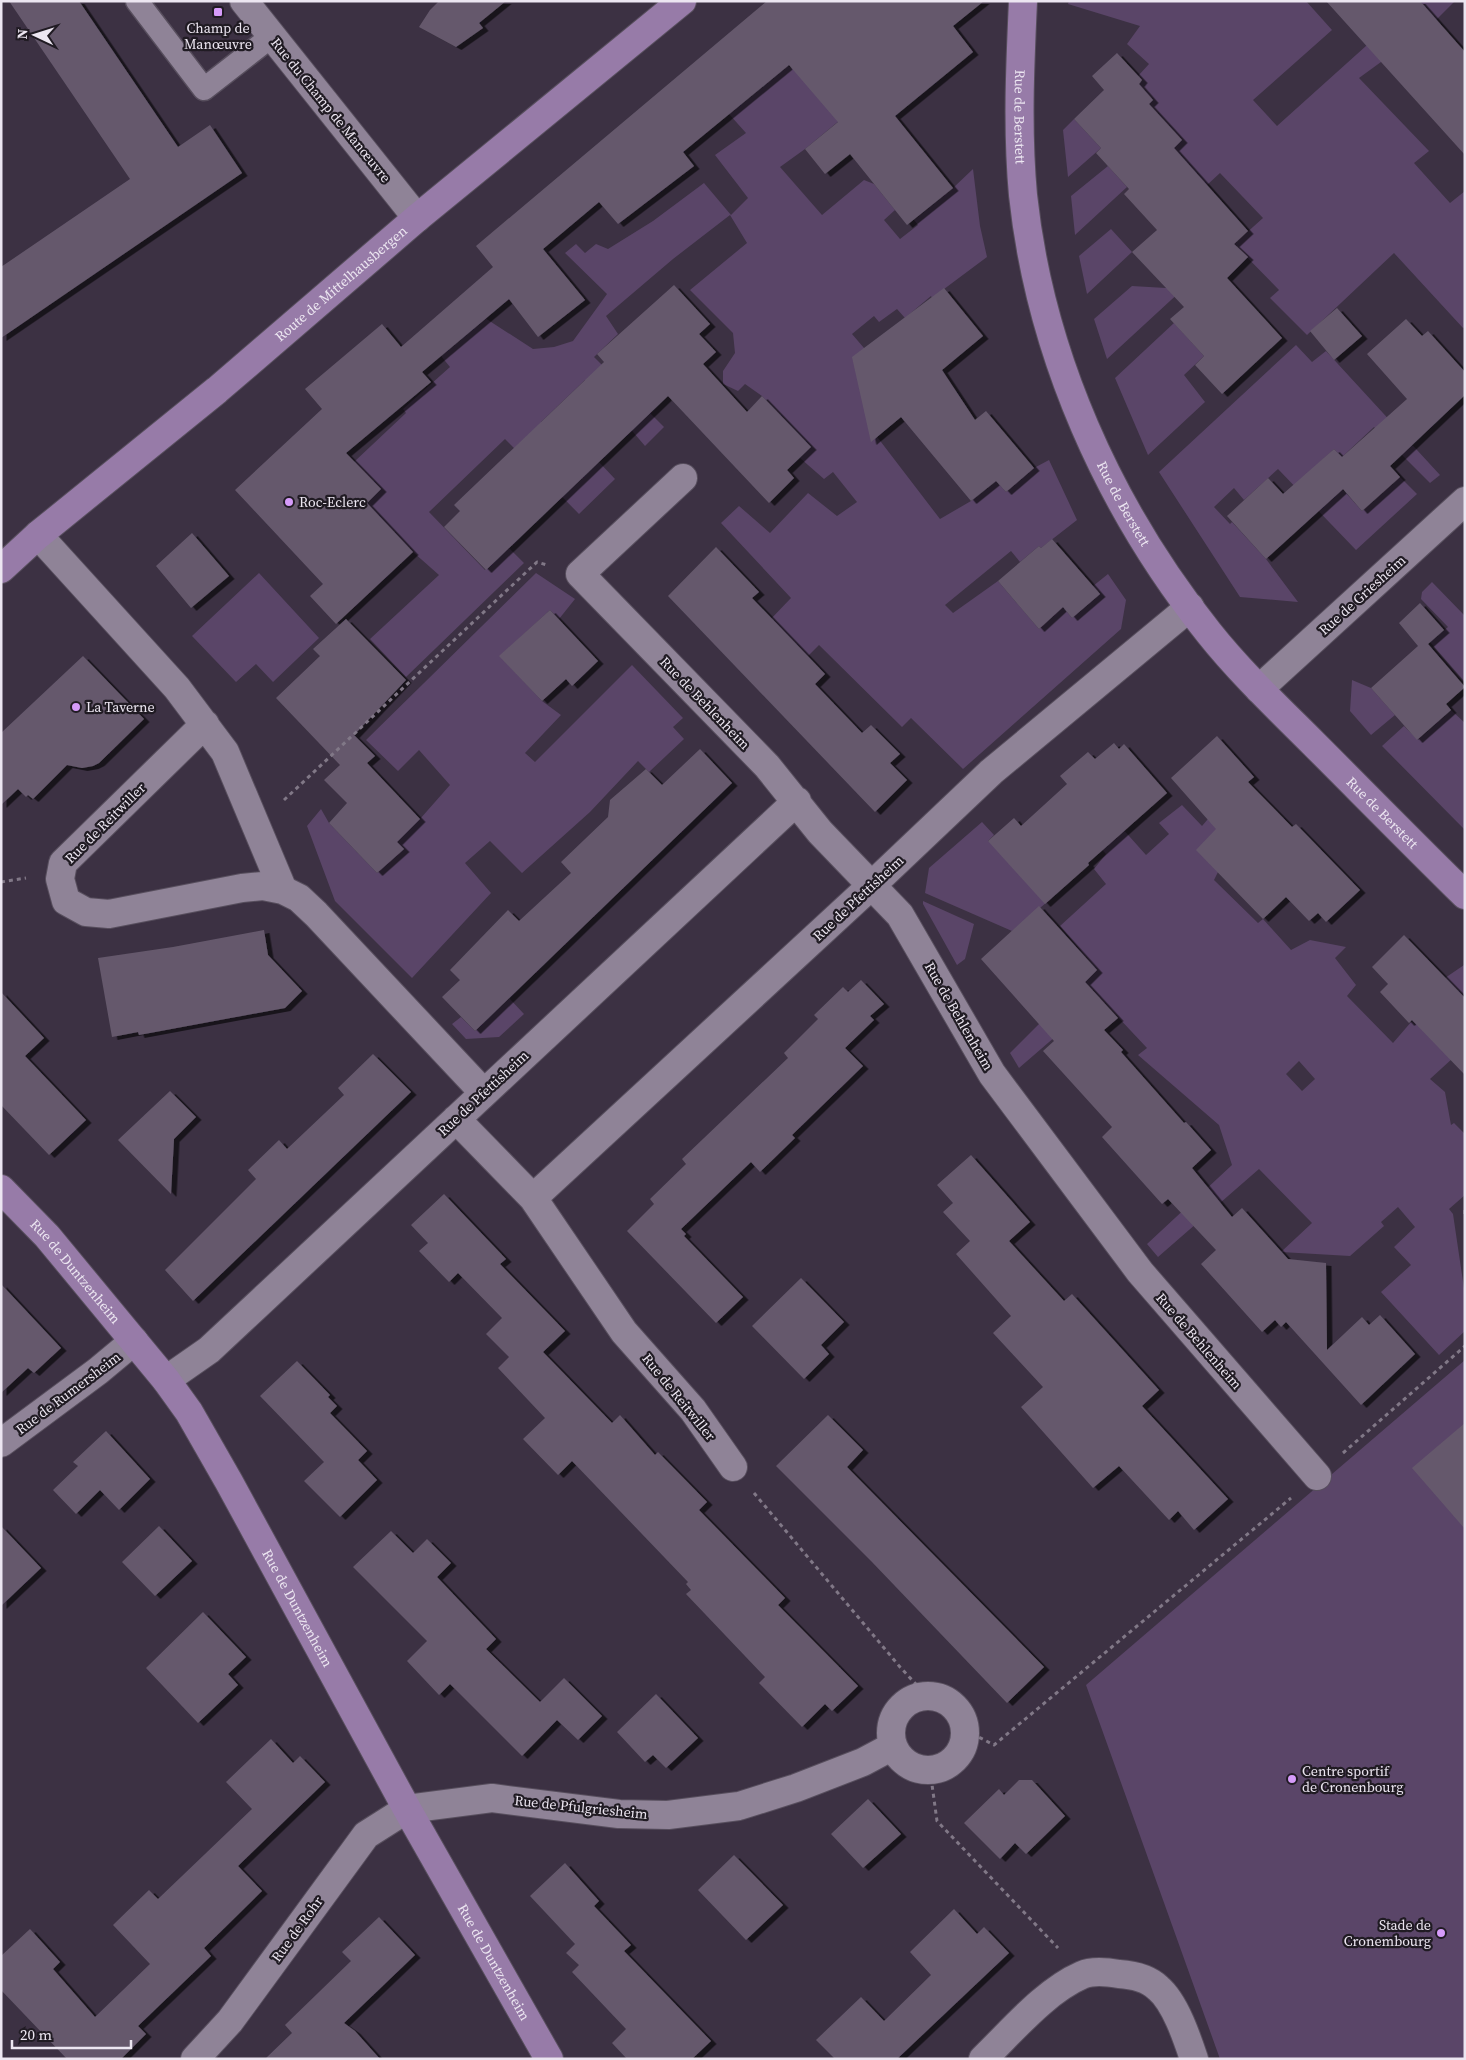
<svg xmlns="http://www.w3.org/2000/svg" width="1466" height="2060" font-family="'Source Serif 4',serif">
	<defs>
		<filter id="shadow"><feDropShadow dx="5.5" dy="3" stdDeviation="0" flood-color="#0009"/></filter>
	</defs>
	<rect width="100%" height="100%" fill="#3c3143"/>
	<path fill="#5a4568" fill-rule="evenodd" d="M 1069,1 L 1306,1 L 1332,30 L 1253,100 L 1277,126 L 1416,1 L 1455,1 L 1436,20 L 1420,25 L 1381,62 L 1359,78 L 1429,151 L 1414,163 L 1450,203 L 1465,191 L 1465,327 L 1463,328 L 1394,253 L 1307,335 L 1270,298 L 1279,290 L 1234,244 L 1263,218 L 1220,173 L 1207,185 L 1174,148 L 1182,140 L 1149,104 L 1153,100 L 1139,84 L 1142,80 L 1138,76 L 1149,64 L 1127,44 L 1140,26 L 1068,4 Z
		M 788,66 L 857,106 L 805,149 L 780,167 L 822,215 L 864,180 L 874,184 L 895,210 L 884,220 L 900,239 L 918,225 L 914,220 L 953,188 L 973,169 L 980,226 L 987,257 L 932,298 L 931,296 L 905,318 L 897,309 L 879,322 L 874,316 L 852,334 L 864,348 L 868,425 L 940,519 L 971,501 L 996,481 L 1006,492 L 1034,468 L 1049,460 L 1077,520 L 1041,548 L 1039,546 L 1020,562 L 1011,551 L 945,605 L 953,613 L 998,581 L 1039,629 L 1063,607 L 1072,618 L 1093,586 L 1108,574 L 1126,600 L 1121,629 L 963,769 L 911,718 L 902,727 L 819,645 L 808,656 L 784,631 L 768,622 L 791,598 L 721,523 L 739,506 L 770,533 L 808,493 L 837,516 L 857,502 L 833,472 L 824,479 L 800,458 L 811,447 L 762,396 L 745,384 L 738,391 L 723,384 L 723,371 L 735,353 L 733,333 L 690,290 L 747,243 L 730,215 L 673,259 L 606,316 L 618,334 L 594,357 L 664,427 L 645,446 L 622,419 L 585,380 L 541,422 L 563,446 L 581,479 L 599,462 L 615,479 L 579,514 L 505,439 L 429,512 L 485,570 L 509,548 L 524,563 L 406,677 L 370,639 L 439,575 L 413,552 L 367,503 L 381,489 L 354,462 L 406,413 L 403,409 L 450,367 L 441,356 L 485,318 L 533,349 L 554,347 L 573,341 L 607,294 L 565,253 L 576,244 L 585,253 L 596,244 L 608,249 L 653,221 L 704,183 L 731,215 L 748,198 L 715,155 L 746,133 L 729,114 Z
		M 1074,119 L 1101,148 L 1068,177 L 1063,130 Z
		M 1108,166 L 1127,187 L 1075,235 L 1071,196 Z
		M 1111,229 L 1132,252 L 1087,294 L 1079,256 Z
		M 1132,286 L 1183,289 L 1107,359 L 1094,319 Z
		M 1174,323 L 1204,356 L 1184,375 L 1205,402 L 1148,455 L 1115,378 Z
		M 1296,345 L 1312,362 L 1326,351 L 1440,475 L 1430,483 L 1374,427 L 1342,457 L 1334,449 L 1319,463 L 1362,511 L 1400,477 L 1417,494 L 1356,550 L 1278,469 L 1244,500 L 1234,488 L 1214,507 L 1230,524 L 1232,522 L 1266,559 L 1298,602 L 1240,597 L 1159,472 Z
		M 259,573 L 319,638 L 273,682 L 256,664 L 236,682 L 192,636 Z
		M 536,573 L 575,599 L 559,619 L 550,610 L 500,656 L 542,701 L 561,715 L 525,753 L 535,762 L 632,665 L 683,718 L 673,727 L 684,739 L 649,772 L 638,761 L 590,812 L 522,873 L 490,841 L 465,863 L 491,893 L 412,978 L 335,901 L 307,826 L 321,809 L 329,823 L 377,873 L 403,849 L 397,842 L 420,819 L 450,785 L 419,750 L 398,771 L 366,740 Z
		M 1432,582 L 1465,616 L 1465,682 L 1430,642 L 1448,627 L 1421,599 L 1422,592 Z
		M 1352,680 L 1371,688 L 1395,715 L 1371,735 L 1350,711 Z
		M 1451,710 L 1465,723 L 1464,829 L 1382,746 L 1404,726 L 1418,740 Z
		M 1088,790 L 1146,855 L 1169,834 L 1159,823 L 1182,805 L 1202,826 L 1213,813 L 1228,852 L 1214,880 L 1258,923 L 1263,919 L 1291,950 L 1310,940 L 1346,947 L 1335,958 L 1356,985 L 1347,996 L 1393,1043 L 1418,1014 L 1465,1047 L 1430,1079 L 1445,1092 L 1451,1125 L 1454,1123 L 1465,1134 L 1465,1195 L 1449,1209 L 1453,1214 L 1465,1295 L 1465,1331 L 1439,1355 L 1381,1292 L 1411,1265 L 1394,1247 L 1415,1227 L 1398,1207 L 1381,1222 L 1384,1226 L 1350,1256 L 1281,1252 L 1312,1223 L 1259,1169 L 1158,1257 L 1147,1244 L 1232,1165 L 1219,1125 L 1138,1055 L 1147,1048 L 1100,998 L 1019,1068 L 1010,1053 L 1057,1006 L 1097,970 L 1060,926 L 1106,884 L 1094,869 L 1106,854 L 1053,797 ZM 1299,1061 L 1315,1079 L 1302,1091 L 1286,1074 Z
		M 982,822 L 994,835 L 988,841 L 1014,854 L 1052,898 L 1012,931 L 925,893 L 929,868 Z
		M 923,901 L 974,924 L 965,959 L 957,965 L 923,904 Z
		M 1464,965 L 1465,965 L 1465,998 L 1445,978 Z
		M 509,998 L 524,1014 L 499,1037 L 466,1039 L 452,1024 L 461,1017 L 475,1031 Z
		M 1465,1360 L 1465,2059 L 1220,2059 L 1086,1685 Z"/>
	<path fill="#65596c" filter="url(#shadow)" d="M 9,1 L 79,1 L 178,147 L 210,125 L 242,173 L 1,338 L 1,267 L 130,179 Z
		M 439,1 L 506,1 L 479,23 L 483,28 L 456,47 L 419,27 L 430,10 Z
		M 767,1 L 984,1 L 953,26 L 973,52 L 895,116 L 953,188 L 907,225 L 850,154 L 825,174 L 805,149 L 838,122 L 789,65 L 683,152 L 694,166 L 618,224 L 599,202 L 543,249 L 585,300 L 538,337 L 509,299 L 422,372 L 431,382 L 346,453 L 381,489 L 367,503 L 413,552 L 336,624 L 310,596 L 323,584 L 235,490 L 322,409 L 305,389 L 382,324 L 401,347 L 493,267 L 476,246 Z
		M 1326,1 L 1420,1 L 1465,52 L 1465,155 Z
		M 1117,53 L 1142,80 L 1139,84 L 1153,100 L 1149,104 L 1182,140 L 1174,148 L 1248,231 L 1234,244 L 1248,257 L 1227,278 L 1282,338 L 1222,394 L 1195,365 L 1204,356 L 1170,319 L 1184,307 L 1132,252 L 1157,230 L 1124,194 L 1129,189 L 1096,153 L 1101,148 L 1074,119 L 1104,90 L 1092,76 Z
		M 674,285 L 710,324 L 699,334 L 716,352 L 703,364 L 747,412 L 762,396 L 811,447 L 787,470 L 794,478 L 769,503 L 668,396 L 486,570 L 444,527 L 460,511 L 454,505 L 604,362 L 597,354 Z
		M 944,288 L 983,336 L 942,370 L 975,420 L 986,411 L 1034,468 L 1006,492 L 996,481 L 971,501 L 901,417 L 871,442 L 852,357 Z
		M 1337,308 L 1362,336 L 1334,360 L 1310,331 Z
		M 1406,319 L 1422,336 L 1428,331 L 1465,372 L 1465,395 L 1390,466 L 1400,477 L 1362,511 L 1343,489 L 1266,559 L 1227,516 L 1268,478 L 1283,494 L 1334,449 L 1342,457 L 1407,399 L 1367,354 Z
		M 192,533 L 229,576 L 191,608 L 156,566 Z
		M 1052,539 L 1100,594 L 1072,618 L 1063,607 L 1039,629 L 998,581 L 1039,546 L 1041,548 Z
		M 716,547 L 759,592 L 752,598 L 825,674 L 815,684 L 862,733 L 871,725 L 900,754 L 890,763 L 907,780 L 875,812 L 668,596 Z
		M 1420,603 L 1444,630 L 1428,644 L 1465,687 L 1446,704 L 1451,710 L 1417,740 L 1371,688 L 1418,646 L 1399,623 Z
		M 550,610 L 598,661 L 572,686 L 566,679 L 542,701 L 499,656 Z
		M 346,619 L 406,680 L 354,735 L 375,756 L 367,763 L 420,819 L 397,842 L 404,849 L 377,873 L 329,823 L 347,803 L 324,780 L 340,765 L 276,698 L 320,656 L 313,649 Z
		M 83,656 L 144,719 L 99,763 L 93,766 L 82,768 L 67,765 L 33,799 L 28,795 L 26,797 L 18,789 L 1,805 L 1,733 Z
		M 1217,736 L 1254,777 L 1248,782 L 1292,827 L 1296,824 L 1360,890 L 1326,922 L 1318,913 L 1309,921 L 1286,897 L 1263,919 L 1196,850 L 1216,829 L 1171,778 Z
		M 1114,743 L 1119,749 L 1124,744 L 1167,793 L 1088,863 L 1089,865 L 1045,904 L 988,841 L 1014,818 L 1021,826 L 1067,784 L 1060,776 L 1088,752 L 1095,759 Z
		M 700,749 L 732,783 L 475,1031 L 442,997 L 460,980 L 450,970 L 508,910 L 519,921 L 571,873 L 561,862 L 608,817 L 610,800 L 646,769 L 662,785 Z
		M 1039,906 L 1097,970 L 1085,982 L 1118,1018 L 1104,1030 L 1123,1050 L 1121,1052 L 1184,1123 L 1186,1122 L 1211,1150 L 1192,1168 L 1232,1217 L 1242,1208 L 1288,1259 L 1326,1263 L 1327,1350 L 1362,1317 L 1369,1325 L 1380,1315 L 1415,1354 L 1361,1405 L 1286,1322 L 1281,1327 L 1275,1320 L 1262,1332 L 1201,1264 L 1216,1250 L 1168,1199 L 1162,1204 L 1102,1137 L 1112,1127 L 1043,1051 L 1054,1041 L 981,959 Z
		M 264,930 L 268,955 L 302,991 L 285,1008 L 139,1035 L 138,1032 L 112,1037 L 98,958 L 173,947 Z
		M 1404,935 L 1465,998 L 1465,1075 L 1412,1020 L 1409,1023 L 1380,992 L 1388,984 L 1372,967 Z
		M 861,980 L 884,1004 L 870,1016 L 874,1020 L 845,1048 L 863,1066 L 792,1135 L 795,1138 L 760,1172 L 751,1162 L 681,1229 L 686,1234 L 684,1236 L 743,1297 L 716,1323 L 627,1231 L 654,1204 L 650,1199 L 686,1164 L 682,1159 L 788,1058 L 784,1053 L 818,1019 L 814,1015 L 843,987 L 848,992 Z
		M 1,992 L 44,1038 L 25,1056 L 86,1120 L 49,1155 L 1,1105 Z
		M 373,1054 L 411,1092 L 193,1301 L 165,1270 L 256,1179 L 248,1170 L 279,1140 L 287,1149 L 344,1095 L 338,1088 Z
		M 170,1091 L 196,1117 L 174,1139 L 171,1194 L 118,1140 Z
		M 971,1155 L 1030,1222 L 1009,1241 L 1064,1301 L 1072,1294 L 1159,1390 L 1142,1406 L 1228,1499 L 1194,1530 L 1178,1511 L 1169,1520 L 1119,1466 L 1093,1488 L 1021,1407 L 1043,1387 L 993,1333 L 1011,1316 L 956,1254 L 970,1241 L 943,1212 L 953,1203 L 937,1185 Z
		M 444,1194 L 506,1259 L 500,1264 L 565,1331 L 543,1352 L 612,1423 L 620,1415 L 655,1455 L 658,1452 L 707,1502 L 699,1510 L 785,1598 L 778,1605 L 858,1686 L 832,1711 L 825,1704 L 802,1727 L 759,1683 L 765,1677 L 686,1594 L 691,1590 L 686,1584 L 688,1582 L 572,1461 L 558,1475 L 523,1439 L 545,1418 L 498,1368 L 509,1357 L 486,1334 L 502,1318 L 458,1273 L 449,1282 L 419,1251 L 428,1243 L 411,1225 Z
		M 801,1278 L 844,1322 L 821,1345 L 829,1354 L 804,1379 L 752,1326 Z
		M 1,1284 L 61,1348 L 34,1373 L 28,1368 L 1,1393 Z
		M 297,1361 L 330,1395 L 328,1397 L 337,1406 L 330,1413 L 367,1451 L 358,1460 L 377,1480 L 340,1517 L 304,1481 L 324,1462 L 260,1396 Z
		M 828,1415 L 863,1450 L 847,1467 L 1044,1667 L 1007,1703 L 872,1562 L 776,1466 Z
		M 1465,1423 L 1465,1529 L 1412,1468 Z
		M 106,1431 L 150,1479 L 119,1510 L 100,1490 L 76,1514 L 53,1490 L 78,1466 L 73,1462 Z
		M 1,1526 L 41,1568 L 1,1606 Z
		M 159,1526 L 192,1561 L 155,1596 L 122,1562 Z
		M 391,1531 L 413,1553 L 427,1539 L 451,1563 L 437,1577 L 496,1639 L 486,1649 L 540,1702 L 564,1678 L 602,1716 L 578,1740 L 557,1720 L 522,1756 L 450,1684 L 439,1695 L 407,1661 L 427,1641 L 353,1567 Z
		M 203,1612 L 246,1657 L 228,1674 L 238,1685 L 198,1723 L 146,1668 Z
		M 656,1694 L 698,1738 L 666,1768 L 653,1755 L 645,1762 L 617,1732 Z
		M 271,1739 L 293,1763 L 300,1756 L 325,1782 L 238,1866 L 262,1891 L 204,1948 L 211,1956 L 138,2026 L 146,2034 L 121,2059 L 67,2059 L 1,1990 L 1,1956 L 30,1929 L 60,1962 L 53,1969 L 95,2017 L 150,1964 L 113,1925 L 149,1890 L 158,1899 L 252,1809 L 226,1782 Z
		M 1019,1780 L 1032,1780 L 1065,1816 L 1026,1854 L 1015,1843 L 1000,1859 L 964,1823 L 999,1789 L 1004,1795 Z
		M 868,1799 L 901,1834 L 863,1868 L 831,1834 Z
		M 734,1855 L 783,1905 L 746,1940 L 698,1890 Z
		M 565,1863 L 599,1901 L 594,1906 L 631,1945 L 624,1951 L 711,2041 L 692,2059 L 627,2059 L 612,2043 L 626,2029 L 572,1972 L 579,1965 L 566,1953 L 575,1944 L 530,1896 Z
		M 954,1909 L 977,1934 L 984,1927 L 1009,1953 L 897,2059 L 835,2059 L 816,2040 L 861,1997 L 884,2021 L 931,1975 L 910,1952 Z
		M 379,1917 L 415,1955 L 344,2023 L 355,2031 L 380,2059 L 265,2059 L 292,2033 L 285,2025 L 351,1961 L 342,1952 Z"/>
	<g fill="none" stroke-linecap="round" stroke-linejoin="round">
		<defs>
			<path id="lane" d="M 137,1 L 204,89 L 272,36"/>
			<path id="street" d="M 244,1 L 417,218
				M 683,478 L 580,574 L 767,766 L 820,832 L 900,915 L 992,1074 L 1140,1272 L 1317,1476
				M 38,535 L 177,688 L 225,752 L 283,890 L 299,898 L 316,914 L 484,1093
				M 1259,689 L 1465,501
				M 205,724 L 63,863 L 60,879 L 66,901 L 86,912 L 109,914 L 242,888 L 263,886 L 283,890
				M 456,1119 L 533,1198 L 624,1332 L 693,1410 L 733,1467
				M 533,1198 L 872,885 L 991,772 L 1190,607
				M 166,1380 L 209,1350 L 797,801
				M 1,1443 L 98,1371 L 134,1341
				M891 1733a37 37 0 1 1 74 0a37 37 0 1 1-74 0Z
				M 195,2059 L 230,2021 L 366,1835 L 407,1809 L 492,1798 L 619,1814 L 668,1815 L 739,1806 L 796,1788 L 863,1762 L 893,1746
				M 983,2059 C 1012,2031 1045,1991 1082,1975 C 1093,1970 1108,1972 1119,1974 C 1133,1975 1148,1978 1158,1988 C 1175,2002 1187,2038 1194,2059"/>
			<g id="secondary">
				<path id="s1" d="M 1023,1 C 1020,66 1017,130 1023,195 C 1040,354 1109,508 1209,633 C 1240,672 1278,708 1313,743 C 1364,794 1414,845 1465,895"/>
				<path id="s2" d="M 1,569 L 38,535 L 217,390 L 417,218 L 682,1"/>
				<path id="s3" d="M 1,1189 L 47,1236 L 166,1380 L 189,1412 L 229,1482 L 407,1809 L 549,2059"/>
			</g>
		</defs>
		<use href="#lane" stroke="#574e5d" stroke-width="25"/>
		<use href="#street" stroke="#574e5d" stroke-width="30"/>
		<use href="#secondary" stroke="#574e5d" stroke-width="30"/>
		<path stroke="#817887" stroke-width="3" stroke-dasharray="4 4" stroke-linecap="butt" d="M 284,800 L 537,562 L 547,565
			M 1,882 L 26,878
			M 1465,1210 L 1465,1214
			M 1343,1453 L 1465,1346
			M 754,1493 L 900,1667 L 926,1695
			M 965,1730 L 994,1745 L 1291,1498
			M 930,1770 L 937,1821 L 1058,1948"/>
		<use href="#lane" stroke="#8f8397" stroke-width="22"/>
		<use href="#street" stroke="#8f8397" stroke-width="28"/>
		<use href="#secondary" stroke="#977ba8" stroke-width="28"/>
	</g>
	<g fill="#d69bfa" stroke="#201b23" stroke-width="2">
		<rect x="213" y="7" width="10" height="10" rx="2.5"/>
		<circle cx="289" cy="502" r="5"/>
		<circle cx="76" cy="707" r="5"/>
		<circle cx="1292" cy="1779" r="5"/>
		<circle cx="1441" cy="1933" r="5"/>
	</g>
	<g text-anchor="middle" stroke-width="4.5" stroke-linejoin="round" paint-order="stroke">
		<g font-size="14" fill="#ece6f1" stroke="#201b23" text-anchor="start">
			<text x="218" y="33" text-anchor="middle">Champ de<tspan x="218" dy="16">Manœuvre</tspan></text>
			<text x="299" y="507">Roc-Eclerc</text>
			<text x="86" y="712">La Taverne</text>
			<text x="1302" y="1776">Centre sportif<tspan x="1302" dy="16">de Cronenbourg</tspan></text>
			<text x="1431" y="1930" text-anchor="end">Stade de<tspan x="1431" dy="16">Cronembourg</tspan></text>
		</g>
		<g font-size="14" fill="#ece6f1" stroke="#201b23">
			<text transform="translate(331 110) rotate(51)" y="5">Rue du Champ de Manœuvre</text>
			<text dy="5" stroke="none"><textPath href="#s1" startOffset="116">Rue de Berstett</textPath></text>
			<text dy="5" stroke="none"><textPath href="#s2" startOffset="444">Route de Mittelhausbergen</textPath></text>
			<text dy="5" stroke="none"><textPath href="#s1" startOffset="521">Rue de Berstett</textPath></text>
			<text transform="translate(1362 595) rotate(-42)" y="5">Rue de Griesheim</text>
			<text transform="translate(705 703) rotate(46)" y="5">Rue de Behlenheim</text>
			<text dy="5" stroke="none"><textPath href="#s1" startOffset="926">Rue de Berstett</textPath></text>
			<text transform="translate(105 823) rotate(-45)" y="5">Rue de Reitwiller</text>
			<text transform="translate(858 898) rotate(-43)" y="5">Rue de Pfettisheim</text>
			<text transform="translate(959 1016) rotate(60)" y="5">Rue de Behlenheim</text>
			<text transform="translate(483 1093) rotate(-43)" y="5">Rue de Pfettisheim</text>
			<text dy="5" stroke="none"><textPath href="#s3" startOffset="111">Rue de Duntzenheim</textPath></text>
			<text transform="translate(1199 1341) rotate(49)" y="5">Rue de Behlenheim</text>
			<text transform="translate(68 1393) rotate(-37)" y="5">Rue de Rumersheim</text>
			<text transform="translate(679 1397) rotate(51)" y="5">Rue de Reitwiller</text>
			<text dy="5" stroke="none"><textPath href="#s3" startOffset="516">Rue de Duntzenheim</textPath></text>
			<text transform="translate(581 1807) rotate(6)" y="5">Rue de Pfulgriesheim</text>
			<text transform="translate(297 1929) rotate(-54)" y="5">Rue de Rohr</text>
			<text dy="5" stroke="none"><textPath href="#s3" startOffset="921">Rue de Duntzenheim</textPath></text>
		</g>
	</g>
	<rect width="1466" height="2060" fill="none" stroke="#ece6f1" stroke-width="5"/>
	<g transform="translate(35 35) rotate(274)" stroke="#201b23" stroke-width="4" paint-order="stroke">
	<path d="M0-4L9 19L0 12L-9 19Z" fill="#ece6f1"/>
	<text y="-8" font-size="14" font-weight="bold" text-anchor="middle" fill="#ece6f1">N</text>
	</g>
	<path d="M12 2040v8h119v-8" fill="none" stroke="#ece6f1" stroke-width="2.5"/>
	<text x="20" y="2040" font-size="15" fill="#ece6f1" stroke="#201b23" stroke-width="4" paint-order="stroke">20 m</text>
</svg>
